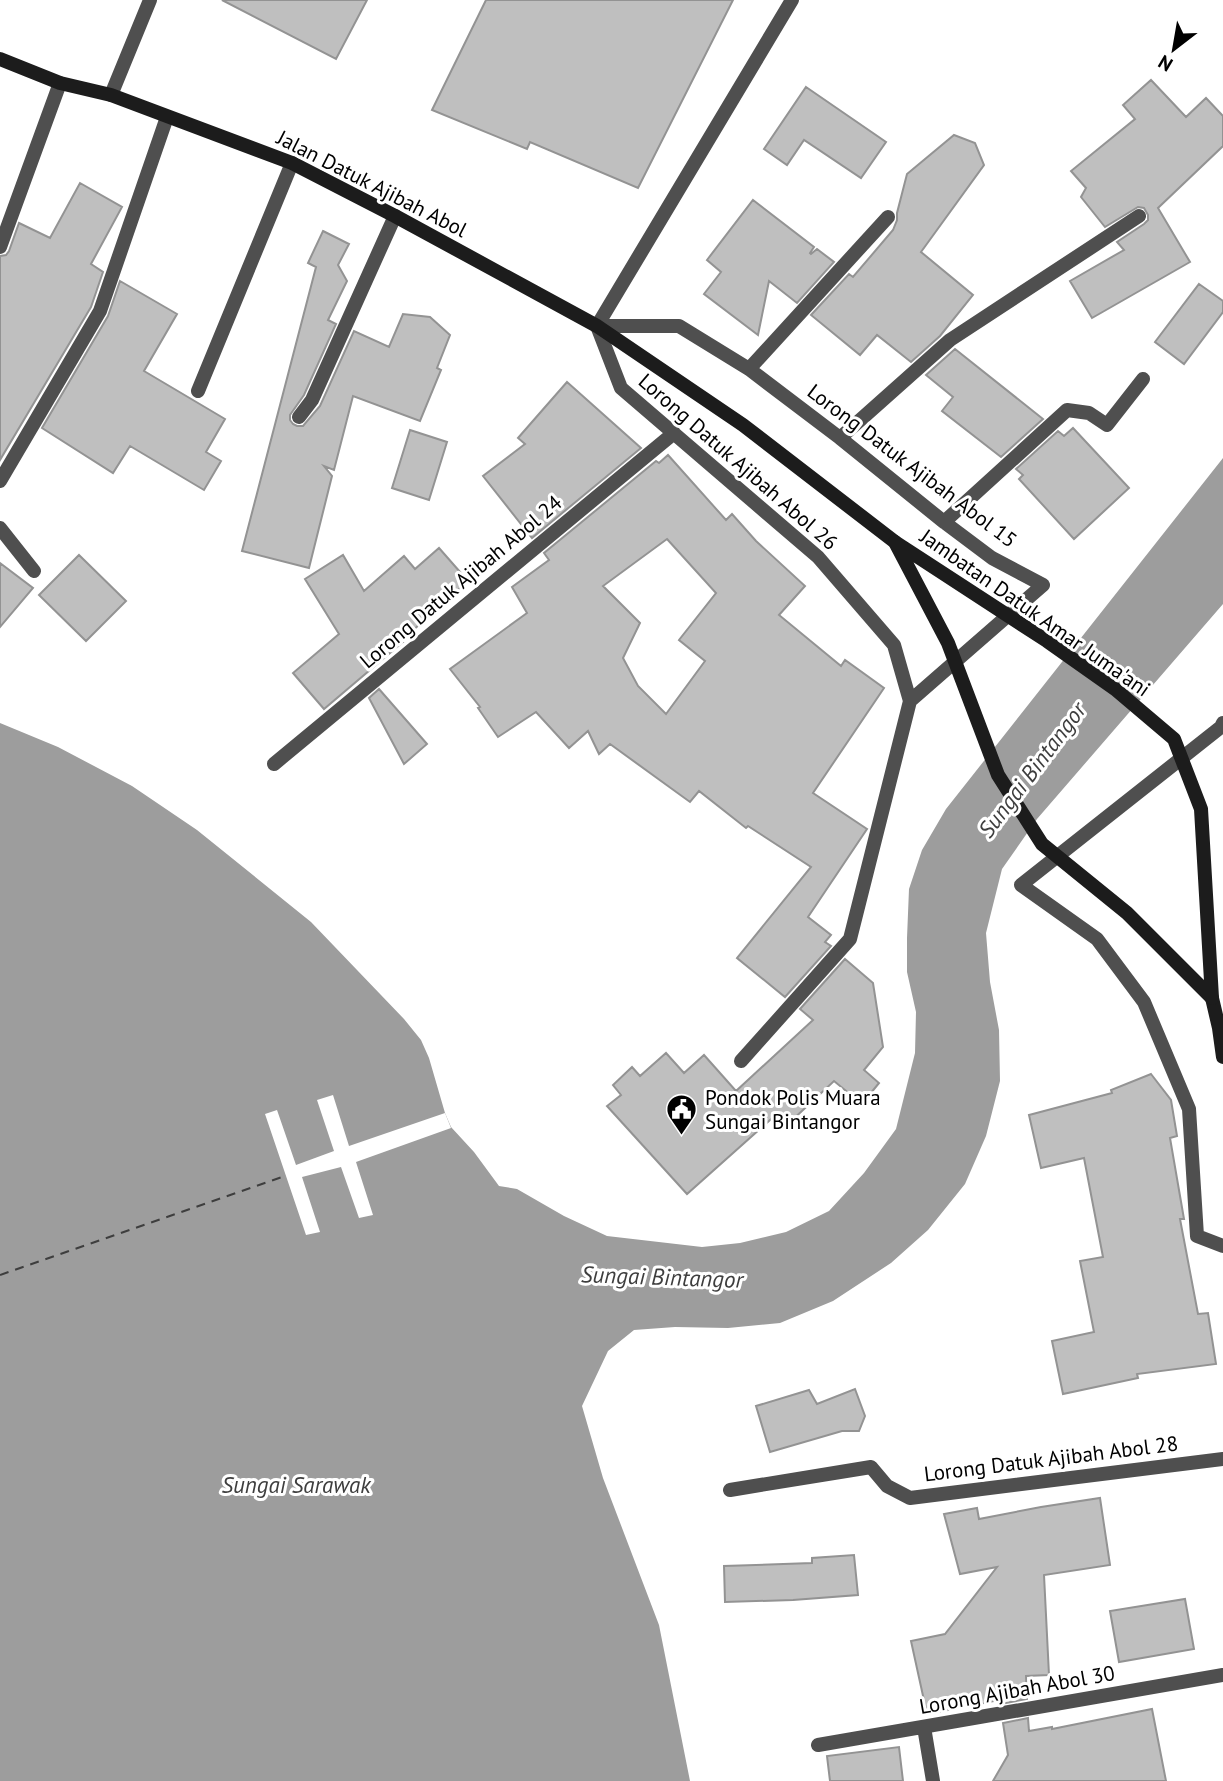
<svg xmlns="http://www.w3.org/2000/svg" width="1223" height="1781" font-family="'PT Sans',sans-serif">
	<rect width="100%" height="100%" fill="#fff"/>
	<path fill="#9d9d9d" d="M 1223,458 L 1223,604 L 1037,819 L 1002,869 L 986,933 L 990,982 L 999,1030 L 1000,1081 L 986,1136 L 965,1184 L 928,1230 L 891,1263 L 833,1301 L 780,1323 L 728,1328 L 675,1327 L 634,1330 L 608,1351 L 582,1406 L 603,1478 L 659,1625 L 690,1781 L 0,1781 L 0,723 L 58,747 L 132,786 L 197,830 L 311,922 L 404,1019 L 421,1040 L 429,1058 L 445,1113 L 451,1127 L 474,1152 L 499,1186 L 517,1189 L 564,1216 L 607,1236 L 702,1247 L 740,1243 L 786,1232 L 829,1211 L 864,1173 L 896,1129 L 915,1053 L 916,1012 L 907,972 L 907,938 L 909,889 L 922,850 L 946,809 Z"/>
	<path fill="#fff" d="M 333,1095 L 349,1146 L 445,1113 L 451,1128 L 356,1162 L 373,1215 L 359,1218 L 341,1167 L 302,1177 L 320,1232 L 306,1235 L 265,1114 L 277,1110 L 296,1165 L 334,1151 L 317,1100 Z"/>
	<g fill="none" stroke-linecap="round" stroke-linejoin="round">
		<path stroke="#3e3e3e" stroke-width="2" stroke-dasharray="9 7" stroke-linecap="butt" d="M 0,1275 L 285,1176"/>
	</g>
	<path fill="#bfbfbf" stroke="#939393" stroke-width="2" fill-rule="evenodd" d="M 222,0 L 367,0 L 336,59 Z
		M 486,0 L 733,0 L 638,188 L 530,142 L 527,149 L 432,110 Z
		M 1151,80 L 1186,117 L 1206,98 L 1223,116 L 1223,146 L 1158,208 L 1190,262 L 1092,318 L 1070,281 L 1124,250 L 1117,242 L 1144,224 L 1148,220 L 1148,215 L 1144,208 L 1138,207 L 1105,227 L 1081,197 L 1086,188 L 1071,171 L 1135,119 L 1123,105 Z
		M 806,87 L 886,142 L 861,178 L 804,140 L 787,165 L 764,149 Z
		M 954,135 L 975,143 L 984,165 L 921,252 L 973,295 L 940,336 L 911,362 L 877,335 L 860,355 L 811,315 L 849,274 L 853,277 L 893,230 L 897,220 L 897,213 L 907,174 Z
		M 80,183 L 122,207 L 91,264 L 103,272 L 91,307 L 0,460 L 0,256 L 6,255 L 9,251 L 19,223 L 50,238 Z
		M 753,200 L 814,247 L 810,253 L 811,254 L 817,249 L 834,262 L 797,303 L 769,281 L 758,335 L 704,294 L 721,272 L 707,260 Z
		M 323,231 L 349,244 L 338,265 L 347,281 L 328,320 L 336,324 L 304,395 L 290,415 L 290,420 L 293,424 L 297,426 L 303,426 L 320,406 L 354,331 L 389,347 L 403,314 L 430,317 L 450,335 L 437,368 L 441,370 L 420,421 L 353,396 L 334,470 L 324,466 L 332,476 L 309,568 L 242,551 L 316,267 L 308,263 Z
		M 120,281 L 177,314 L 144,371 L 225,419 L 206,452 L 221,461 L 204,490 L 130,446 L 113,473 L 42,428 L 108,316 Z
		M 1199,284 L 1223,301 L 1223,312 L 1184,364 L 1155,342 Z
		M 955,349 L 1043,419 L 1001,457 L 942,411 L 953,397 L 926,375 Z
		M 567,382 L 641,448 L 532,538 L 483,476 L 525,444 L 518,438 Z
		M 1073,428 L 1129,488 L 1074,539 L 1019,479 L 1023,475 L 1016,469 L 1058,431 L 1064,436 Z
		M 410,430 L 447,442 L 429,500 L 392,488 Z
		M 668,455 L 726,520 L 732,514 L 756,541 L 805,586 L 779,615 L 841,666 L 845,660 L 884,688 L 813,793 L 867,829 L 808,917 L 831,935 L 825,942 L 831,946 L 785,997 L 737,958 L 811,867 L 748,826 L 746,828 L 699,791 L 690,802 L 610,744 L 599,754 L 588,731 L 569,748 L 536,712 L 498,737 L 478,708 L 480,707 L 450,669 L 527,613 L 512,587 L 549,560 L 544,553 L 656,461 L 659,463 ZM 667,539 L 716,593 L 679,640 L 705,661 L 666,714 L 638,686 L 623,658 L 640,623 L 603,586 Z
		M 439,548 L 468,581 L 401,641 L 403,642 L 324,709 L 293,673 L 339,634 L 305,579 L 343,555 L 364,591 L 404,556 L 415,569 Z
		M 79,555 L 126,601 L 86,641 L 39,595 Z
		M 0,563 L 33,588 L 0,627 Z
		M 379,689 L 427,744 L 404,764 L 369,698 Z
		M 845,959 L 873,983 L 883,1047 L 864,1070 L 879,1083 L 862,1104 L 834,1081 L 788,1124 L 778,1113 L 687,1194 L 607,1106 L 621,1095 L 613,1085 L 632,1067 L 640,1076 L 666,1053 L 684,1073 L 704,1055 L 736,1091 L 813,1020 L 800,1009 Z
		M 1151,1074 L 1171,1100 L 1177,1136 L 1170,1138 L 1184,1219 L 1180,1219 L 1198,1314 L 1208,1313 L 1216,1364 L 1137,1374 L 1138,1378 L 1063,1394 L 1052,1341 L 1094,1332 L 1080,1261 L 1103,1257 L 1084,1158 L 1041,1168 L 1029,1115 L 1112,1093 L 1111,1090 Z
		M 855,1389 L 865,1416 L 859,1431 L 842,1431 L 770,1452 L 756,1406 L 809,1390 L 817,1404 Z
		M 1100,1498 L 1110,1565 L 1044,1575 L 1049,1675 L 1026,1676 L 1027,1699 L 1000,1704 L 999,1700 L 927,1714 L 911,1641 L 945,1634 L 997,1567 L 960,1574 L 944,1514 L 977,1508 L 979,1519 L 1041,1507 Z
		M 854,1555 L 858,1595 L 793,1600 L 725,1602 L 724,1566 L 812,1563 L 812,1558 Z
		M 1185,1599 L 1194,1649 L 1119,1662 L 1110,1611 Z
		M 1152,1709 L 1166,1781 L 993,1781 L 1008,1755 L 1003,1723 L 1028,1718 L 1029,1731 L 1052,1727 L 1052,1729 Z
		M 899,1747 L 903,1781 L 830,1781 L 827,1756 Z"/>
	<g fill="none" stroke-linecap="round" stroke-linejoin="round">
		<path stroke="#4f4f4f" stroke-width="14" d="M 111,95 L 150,0
			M 0,247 L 60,83
			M 597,326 L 621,388 L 818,557 L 894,645 L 910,701 L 850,939 L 741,1061
			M 597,326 L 679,326 L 749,369 L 840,438 L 944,522 L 992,558 L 1043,585 L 910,701
			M 597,326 L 792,0
			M 749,369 L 888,217
			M 198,391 L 292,163
			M 299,417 L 312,400 L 395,216
			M 840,438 L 950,340 L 1139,216
			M 0,481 L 100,311 L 167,117
			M 944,522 L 1067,410 L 1089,413 L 1107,425 L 1143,379
			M 0,528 L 34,571
			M 1223,723 L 1221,727 L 1021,885 L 1097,939 L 1144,1002 L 1189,1109 L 1197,1236 L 1223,1246
			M 274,764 L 674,433
			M 730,1490 L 871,1467 L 887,1486 L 910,1498 L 1223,1459
			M 924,1727 L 933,1781
			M 818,1745 L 1223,1675"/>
		<path stroke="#1c1c1c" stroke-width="14" d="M 0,59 L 60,83 L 111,95 L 292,163 L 395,216 L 597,326 L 743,425 L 895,542
			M 1212,998 L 1219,1028 L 1223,1057"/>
		<path stroke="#1c1c1c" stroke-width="14" d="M 895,542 L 1047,641 L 1115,689 L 1174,739 L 1201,809 L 1212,998
			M 896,544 L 948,643 L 998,775 L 1042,844 L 1127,913 L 1212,998"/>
	</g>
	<defs>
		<symbol id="civic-pin" viewBox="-11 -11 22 30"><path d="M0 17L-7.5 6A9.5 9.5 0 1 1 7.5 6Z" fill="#000" stroke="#fff"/><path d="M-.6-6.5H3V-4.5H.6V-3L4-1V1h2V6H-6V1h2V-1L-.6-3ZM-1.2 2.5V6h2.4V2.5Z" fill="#fff"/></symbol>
	</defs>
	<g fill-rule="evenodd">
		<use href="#civic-pin" x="664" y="1092" width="35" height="47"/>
	</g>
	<g text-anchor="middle" stroke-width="6" stroke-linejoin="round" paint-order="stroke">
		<g font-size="21" fill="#000" stroke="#fff">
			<text transform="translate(372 184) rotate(27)" y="7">Jalan Datuk Ajibah Abol</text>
			<text transform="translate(738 462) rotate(41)" y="7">Lorong Datuk Ajibah Abol 26</text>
			<text transform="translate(912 466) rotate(37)" y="7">Lorong Datuk Ajibah Abol 15</text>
			<text transform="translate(461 582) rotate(-40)" y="7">Lorong Datuk Ajibah Abol 24</text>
			<text transform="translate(1035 613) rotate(35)" y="7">Jambatan Datuk Amar Juma'ani</text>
			<text transform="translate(1051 1459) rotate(-7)" y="7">Lorong Datuk Ajibah Abol 28</text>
			<text transform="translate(1017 1690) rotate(-10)" y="7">Lorong Ajibah Abol 30</text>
		</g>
		<g font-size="21" fill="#000" stroke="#fff" text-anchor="start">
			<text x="705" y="1105">Pondok Polis Muara<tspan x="705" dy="24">Sungai Bintangor</tspan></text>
		</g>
		<g font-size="23" font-style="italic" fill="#3e3e3e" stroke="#fff">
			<text transform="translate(1032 770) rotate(-53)" y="8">Sungai Bintangor</text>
			<text transform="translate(662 1277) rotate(2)" y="8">Sungai Bintangor</text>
			<text x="296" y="1493">Sungai Sarawak</text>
		</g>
	</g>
	<g transform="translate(1174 49) rotate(211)" stroke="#ffffff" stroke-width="5" paint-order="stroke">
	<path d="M0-5L12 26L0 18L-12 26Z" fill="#000000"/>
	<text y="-10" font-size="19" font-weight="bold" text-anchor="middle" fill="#000000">N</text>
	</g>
</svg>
